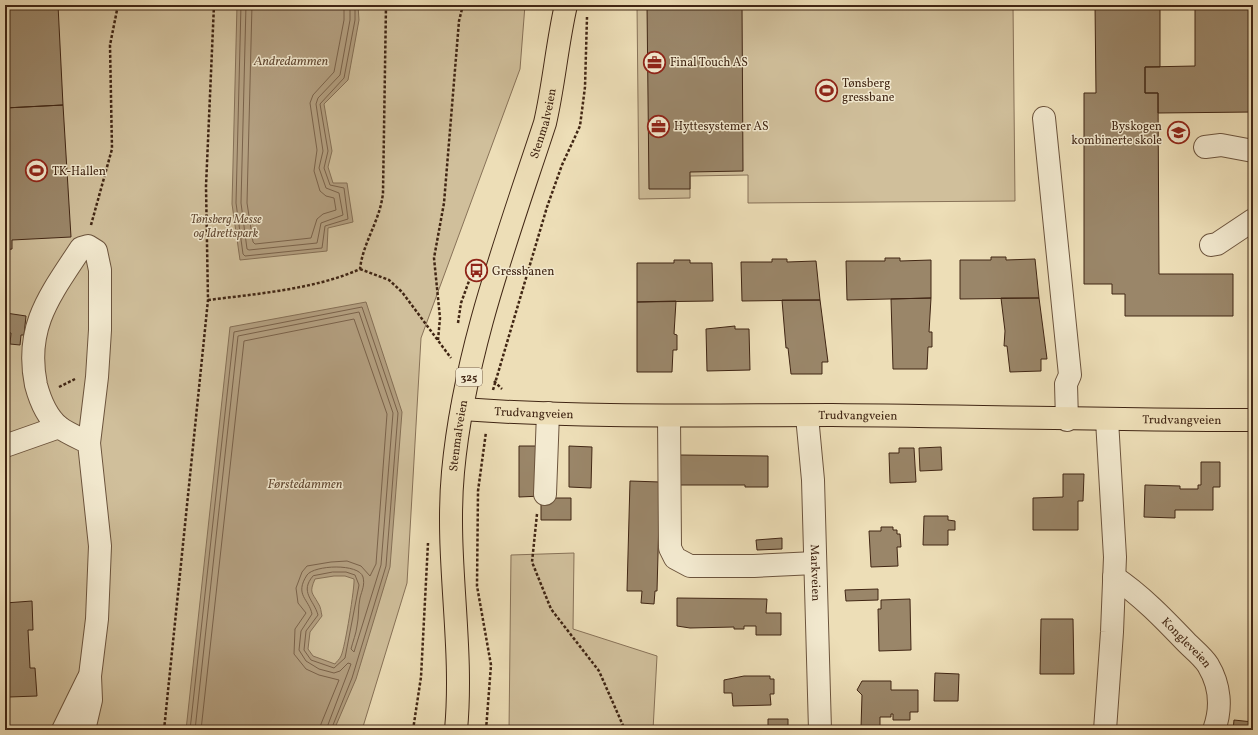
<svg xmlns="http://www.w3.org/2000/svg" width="1258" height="735" font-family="Vollkorn,serif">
	<rect width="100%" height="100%" fill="#eddeb7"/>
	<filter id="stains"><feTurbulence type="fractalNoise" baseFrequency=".005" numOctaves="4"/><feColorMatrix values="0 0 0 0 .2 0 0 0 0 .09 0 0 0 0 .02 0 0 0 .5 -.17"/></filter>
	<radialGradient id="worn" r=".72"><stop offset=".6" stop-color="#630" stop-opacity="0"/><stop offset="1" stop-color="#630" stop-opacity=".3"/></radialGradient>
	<path fill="#d0bf9b" stroke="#887258" d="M 5,5 L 525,5 L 520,69 L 421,338 L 407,583 L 362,730 L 5,730 Z
		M 637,5 L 1013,5 L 1015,201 L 748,203 L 748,175 L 690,176 L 690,198 L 639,199 Z
		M 574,553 L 573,629 L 657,656 L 653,730 L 509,730 L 511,555 Z"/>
	<path fill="#b39f80" stroke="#856f55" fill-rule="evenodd" d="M 237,5 L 358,5 L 359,20 L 348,80 L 324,104 L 332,151 L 328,167 L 333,183 L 347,183 L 353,222 L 328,228 L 327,251 L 240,260 L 232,204 Z
		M 366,302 L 402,412 L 390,567 L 356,679 L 334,730 L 186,730 L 230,327 ZM 334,576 L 345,576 L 354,579 C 355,586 345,648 341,656 C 340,659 336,662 335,664 L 313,656 L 308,649 L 310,632 L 322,616 C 321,612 321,607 318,603 C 312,592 309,593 315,579 Z"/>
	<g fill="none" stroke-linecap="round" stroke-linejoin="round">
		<path stroke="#7a624a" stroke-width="1" d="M 241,5 L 236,203 L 243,254 L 245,256 L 322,248 L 325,226 L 348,219 L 344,188 L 330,185 L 324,168 L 328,151 L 320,104 L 344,78 L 355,20 L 355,5
			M 246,5 L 241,203 L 247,249 L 249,250 L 317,243 L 321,223 L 343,215 L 339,193 L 326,188 L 319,168 L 323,151 L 316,104 L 318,98 L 340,75 L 350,20 L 350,5
			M 252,5 L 247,203 L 253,242 L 255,244 L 311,238 L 317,219 L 323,214 L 336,210 L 334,198 L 326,196 L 320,191 L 314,171 L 317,150 L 310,103 L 313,95 L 334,72 L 344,20 L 344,5
			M 333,572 L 346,572 L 355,575 L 359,585 L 345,658 L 334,668 L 311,660 L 304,650 L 306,631 L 318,615 C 314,600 299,592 313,576 Z
			M 190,730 L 234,332 L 362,307 L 398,413 L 386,566 L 352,678 L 331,730
			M 195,730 L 238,336 L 359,312 L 393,413 L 381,565 L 354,652 L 351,649 C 353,641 356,634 357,626 C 359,617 358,607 360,598 C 362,590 365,585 363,577 C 359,563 314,565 307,575 C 294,595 309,599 312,614 L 301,631 L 299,650 L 306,661 L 319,669 L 334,673 L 340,671 L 348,663 L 351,664 L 326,730
			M 201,730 L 244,341 L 354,319 L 387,414 L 376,564 L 370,576 L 361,566 L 347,561 L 331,562 L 307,566 L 302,572 L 296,588 L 298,603 L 306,613 L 295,629 L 294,654 L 306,669 L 319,675 L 339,680 L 321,724 L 320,730"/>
	</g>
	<path fill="#9a8669" stroke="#412614" d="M 5,5 L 58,5 L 63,105 L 5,108 Z
		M 647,5 L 742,5 L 743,171 L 690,172 L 690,189 L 649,189 Z
		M 1095,5 L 1160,5 L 1160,67 L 1145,67 L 1145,93 L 1158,93 L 1159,274 L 1233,274 L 1233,316 L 1125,316 L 1125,294 L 1112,294 L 1112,284 L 1084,284 L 1084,93 L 1096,93 Z
		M 1195,5 L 1251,5 L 1253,112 L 1158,113 L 1158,93 L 1145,93 L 1145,67 L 1195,66 Z
		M 63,105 L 71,237 L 12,240 L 12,249 L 5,250 L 5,108 Z
		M 991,257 L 1006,257 L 1006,260 L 1035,259 L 1039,298 L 960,299 L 960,260 L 991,260 Z
		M 885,258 L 900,258 L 900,261 L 931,260 L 931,298 L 847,300 L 846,261 L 885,261 Z
		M 772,259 L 787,259 L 787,262 L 816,261 L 820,300 L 742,301 L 741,262 L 772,262 Z
		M 674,260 L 690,260 L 690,263 L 712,263 L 713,301 L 637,302 L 637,263 L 674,263 Z
		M 931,298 L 929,332 L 932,332 L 932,347 L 928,347 L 927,369 L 893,369 L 891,299 Z
		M 1001,298 L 1039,298 L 1047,359 L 1041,359 L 1041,371 L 1010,372 L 1007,346 L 1004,346 L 1005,331 Z
		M 782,300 L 820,300 L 828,362 L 822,362 L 822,374 L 791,374 L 788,348 L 786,348 Z
		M 676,301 L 674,334 L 677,335 L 677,350 L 673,350 L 672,372 L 637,372 L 637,302 Z
		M 6,313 L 26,316 L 24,335 L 21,335 L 20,345 L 10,344 L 11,333 L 5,332 Z
		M 735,326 L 735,329 L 749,329 L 750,370 L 707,371 L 706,329 Z
		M 519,446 L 542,446 L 542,496 L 519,497 Z
		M 569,446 L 592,447 L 591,488 L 569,487 Z
		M 941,447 L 942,470 L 920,471 L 919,448 Z
		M 899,448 L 914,448 L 916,482 L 890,483 L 889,453 L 899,453 Z
		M 680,455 L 768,456 L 768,487 L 745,487 L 745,485 L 680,485 Z
		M 1201,462 L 1220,462 L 1220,487 L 1213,487 L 1213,510 L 1175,510 L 1175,518 L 1144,517 L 1145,485 L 1180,486 L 1180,489 L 1198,489 L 1198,485 L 1201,485 Z
		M 1063,474 L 1084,474 L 1083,501 L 1078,501 L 1078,530 L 1033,530 L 1033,498 L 1063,497 Z
		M 630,481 L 660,482 L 657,591 L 655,591 L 654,604 L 641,603 L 642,591 L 627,591 Z
		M 541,498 L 571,498 L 571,520 L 541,520 Z
		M 924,516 L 948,516 L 948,520 L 955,521 L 955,530 L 948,530 L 948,545 L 923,545 Z
		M 881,527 L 893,527 L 893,530 L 897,530 L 897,534 L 900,534 L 901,547 L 897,547 L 898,566 L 871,567 L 869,531 L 881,531 Z
		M 782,538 L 782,549 L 757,550 L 756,540 Z
		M 878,589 L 878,600 L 846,601 L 845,590 Z
		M 677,598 L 767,599 L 766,613 L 781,613 L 781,635 L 756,635 L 756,626 L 744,626 L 744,629 L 734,629 L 734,627 L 690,628 L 677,626 Z
		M 910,599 L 911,650 L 879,651 L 878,609 L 881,609 L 881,600 Z
		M 32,601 L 33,630 L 28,630 L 30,668 L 35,668 L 37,696 L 9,697 L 8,689 L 5,690 L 5,603 Z
		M 1041,619 L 1073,619 L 1074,674 L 1040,674 Z
		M 935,673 L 959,674 L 958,701 L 934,701 Z
		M 744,676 L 770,676 L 770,679 L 774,679 L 774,694 L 770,694 L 771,705 L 733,706 L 732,693 L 724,693 L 724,680 Z
		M 862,681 L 891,681 L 891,690 L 918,690 L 918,712 L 910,712 L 910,720 L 893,720 L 893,714 L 891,714 L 891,717 L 880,717 L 880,728 L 861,728 L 862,695 L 857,690 Z
		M 768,719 L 788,719 L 788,730 L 768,730 Z
		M 1234,720 L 1253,722 L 1253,730 L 1233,730 Z"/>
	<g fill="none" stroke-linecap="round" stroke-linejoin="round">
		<defs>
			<g id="minor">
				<path d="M 1044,118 L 1070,375 L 1066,384 L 1067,420"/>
				<path d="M 1205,147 L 1221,145 L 1253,151"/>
				<path d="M 1211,245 L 1217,244 L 1253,220"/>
				<path d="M 669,416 L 670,548 L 675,558 L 690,566 L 754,566 L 815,563"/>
				<path id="s1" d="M 807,416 L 813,480 L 820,730"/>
				<path d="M 5,446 L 59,427"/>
				<path d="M 545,494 L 548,413"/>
				<path id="s2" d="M 1114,577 C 1141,595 1164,619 1187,643 C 1193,649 1203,657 1208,665 C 1220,685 1222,708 1214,730"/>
				<path d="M 63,730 L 88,679"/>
				<path d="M 84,730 L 91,700 L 90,676 L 97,619 L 100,546 L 89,443 C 79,438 67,433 59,427 C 46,416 40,400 36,385 C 24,326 51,294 81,248 L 88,246 L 96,251 L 100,270 L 100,330 L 97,377 L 89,443"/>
				<path d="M 1105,730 L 1112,632 L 1115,557 L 1107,420"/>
			</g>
			<g id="major">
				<path id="s3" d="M 462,409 C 585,418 709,415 832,415 C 972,416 1113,420 1253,420"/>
				<path id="s4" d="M 456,730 C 464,644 445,558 453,472 C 464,352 508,236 545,123 C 554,84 557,44 566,5"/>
			</g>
		</defs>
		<use href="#minor" stroke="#6c543d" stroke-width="24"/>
		<use href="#major" stroke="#412614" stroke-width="24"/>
		<path stroke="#412614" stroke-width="2.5" stroke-dasharray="3 2" stroke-linecap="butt" d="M 91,225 L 112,149 L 110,45 L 118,5
			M 360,269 L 389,280 L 402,292 L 451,358
			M 208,300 C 256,294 316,289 360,269 C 363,242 380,221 383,193 L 386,5
			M 458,323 L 461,303 L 473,270
			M 438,340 L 440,318 L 434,258 L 444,203 L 459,21 L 463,5
			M 494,381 L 502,389
			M 59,387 L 75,379
			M 493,390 L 547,207 L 562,165 L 580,126 L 585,87 L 587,17
			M 537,514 L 532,562 L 551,609 L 599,671 L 625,730
			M 164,730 L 208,300 L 206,186 L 214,5
			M 413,730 L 421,677 L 428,543
			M 486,730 L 491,665 L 477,586 L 478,491 L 486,432"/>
		<use href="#minor" stroke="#f3ead0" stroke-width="22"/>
		<use href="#major" stroke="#eddeb7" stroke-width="22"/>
	</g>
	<defs>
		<symbol id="office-ring" viewBox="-11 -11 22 22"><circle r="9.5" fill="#f3ead0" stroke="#8f2418" stroke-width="1.5"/><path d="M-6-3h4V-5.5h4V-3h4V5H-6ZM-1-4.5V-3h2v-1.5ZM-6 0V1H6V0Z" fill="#8f2418"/></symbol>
		<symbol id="stadium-ring" viewBox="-11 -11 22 22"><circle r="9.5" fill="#f3ead0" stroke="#8f2418" stroke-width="1.5"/><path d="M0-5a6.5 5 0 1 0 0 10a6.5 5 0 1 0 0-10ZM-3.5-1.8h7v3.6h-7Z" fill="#8f2418"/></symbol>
		<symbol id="school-ring" viewBox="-11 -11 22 22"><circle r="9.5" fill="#f3ead0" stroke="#8f2418" stroke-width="1.5"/><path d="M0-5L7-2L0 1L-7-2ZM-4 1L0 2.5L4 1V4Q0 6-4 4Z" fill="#8f2418"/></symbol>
		<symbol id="bus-ring" viewBox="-11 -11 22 22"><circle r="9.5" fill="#f3ead0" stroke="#8f2418" stroke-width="1.5"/><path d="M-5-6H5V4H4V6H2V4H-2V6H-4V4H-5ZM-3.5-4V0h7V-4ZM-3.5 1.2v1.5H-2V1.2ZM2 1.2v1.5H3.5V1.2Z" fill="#8f2418"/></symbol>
	</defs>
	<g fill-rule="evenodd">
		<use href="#office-ring" x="642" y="50" width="25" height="25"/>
		<use href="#stadium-ring" x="814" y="78" width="25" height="25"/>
		<use href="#office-ring" x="646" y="114" width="25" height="25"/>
		<use href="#school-ring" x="1166" y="120" width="25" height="25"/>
		<use href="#stadium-ring" x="24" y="158" width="25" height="25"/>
		<use href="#bus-ring" x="464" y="258" width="25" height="25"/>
	</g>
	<g text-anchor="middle" stroke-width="3" stroke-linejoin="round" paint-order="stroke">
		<rect fill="#f3ead0" stroke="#76614c" stroke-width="1" x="456" y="368" width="26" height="18" rx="3"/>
		<g font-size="11" font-weight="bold" fill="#412614">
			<text x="469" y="381">325</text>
		</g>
		<g font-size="12" fill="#412614" stroke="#f3ead0" text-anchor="start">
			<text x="670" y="66">Final Touch AS</text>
			<text x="842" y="87">Tønsberg<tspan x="842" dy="14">gressbane</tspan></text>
			<text x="674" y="130">Hyttesystemer AS</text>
			<text x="1162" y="130" text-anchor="end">Byskogen<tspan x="1162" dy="14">kombinerte skole</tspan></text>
			<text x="52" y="175">TK-Hallen</text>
			<text x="492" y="275">Gressbanen</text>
		</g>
		<g font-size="12" fill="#412614" stroke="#f3ead0">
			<text dy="4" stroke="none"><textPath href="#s4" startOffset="619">Stenmalveien</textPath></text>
			<text dy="4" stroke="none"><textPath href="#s3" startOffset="72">Trudvangveien</textPath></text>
			<text dy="4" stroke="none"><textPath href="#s3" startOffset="396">Trudvangveien</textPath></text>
			<text dy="4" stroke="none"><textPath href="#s3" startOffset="720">Trudvangveien</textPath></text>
			<text dy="4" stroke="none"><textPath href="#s4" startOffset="295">Stenmalveien</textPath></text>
			<text dy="4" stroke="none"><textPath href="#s1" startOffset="157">Markveien</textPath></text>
			<text dy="4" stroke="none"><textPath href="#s2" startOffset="98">Kongleveien</textPath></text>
		</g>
		<g font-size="12" font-style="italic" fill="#654c36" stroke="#f3ead0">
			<text x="226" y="223">Tønsberg Messe<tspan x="226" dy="14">og Idrettspark</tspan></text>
		</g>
		<g font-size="13" font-style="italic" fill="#634a34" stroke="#f3ead0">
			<text x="291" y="65">Andredammen</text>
			<text x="305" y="488">Førstedammen</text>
		</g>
	</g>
	<rect width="1258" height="735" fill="none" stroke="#eddeb7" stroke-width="20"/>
	<rect x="6" y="6" width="1246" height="723" fill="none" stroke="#412614" stroke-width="2"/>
	<rect x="10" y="10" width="1238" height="715" fill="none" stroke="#412614"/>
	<rect width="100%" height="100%" filter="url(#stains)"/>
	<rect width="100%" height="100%" fill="url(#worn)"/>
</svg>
